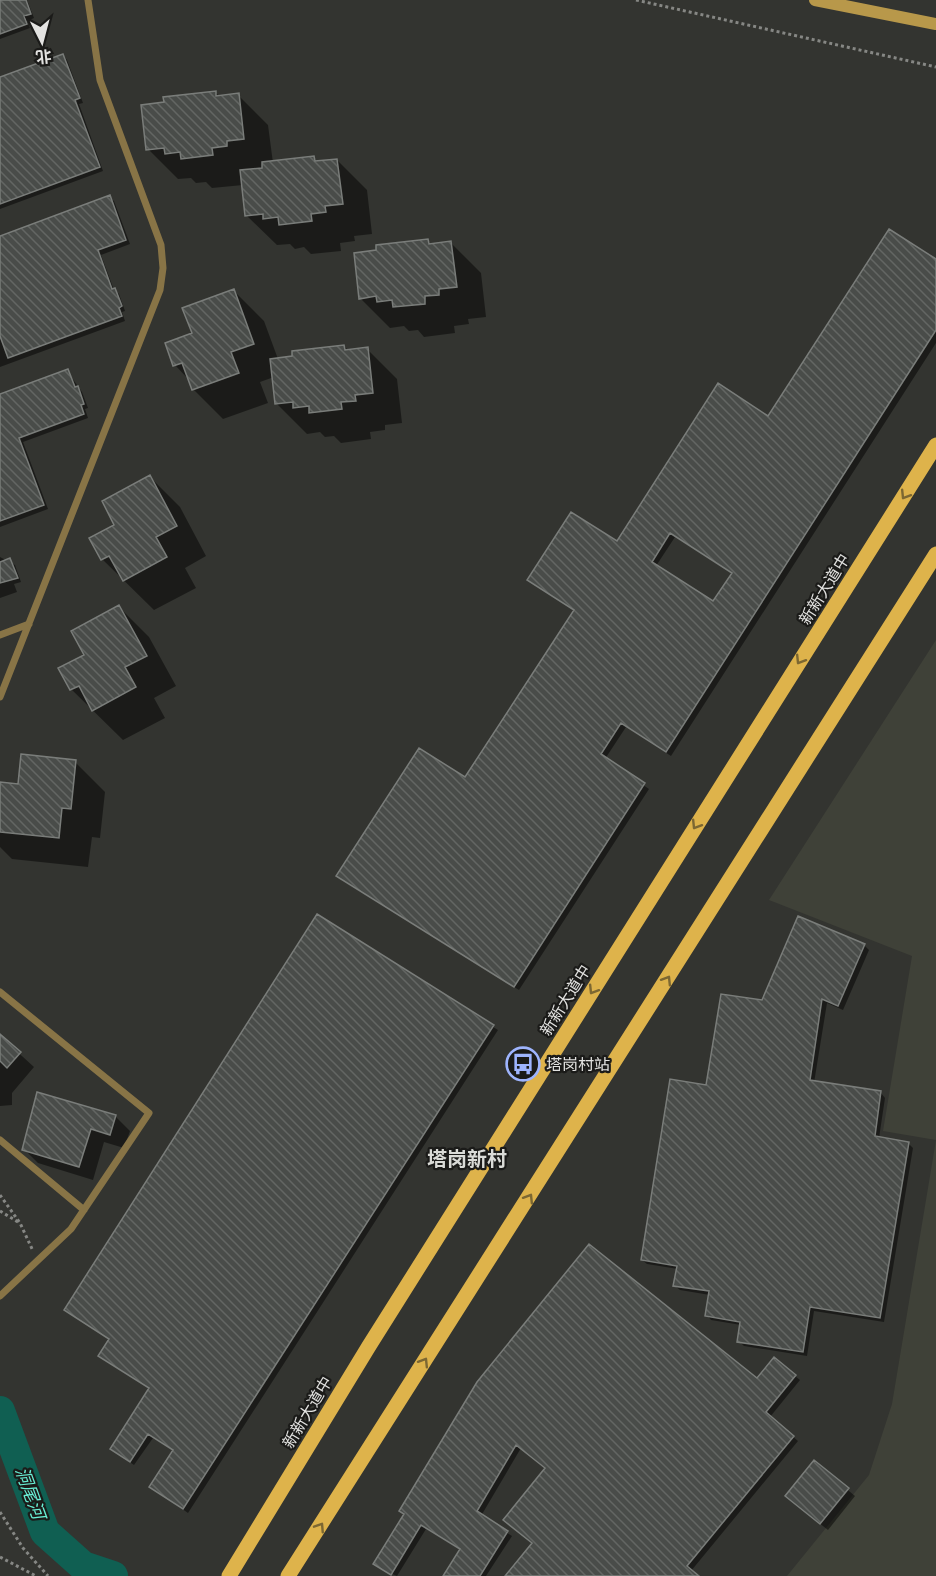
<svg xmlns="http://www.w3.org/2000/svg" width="936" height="1576" font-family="'PT Serif','Noto Sans SC',serif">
	<defs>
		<pattern id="building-back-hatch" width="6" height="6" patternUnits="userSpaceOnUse" patternTransform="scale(1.5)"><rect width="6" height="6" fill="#494c49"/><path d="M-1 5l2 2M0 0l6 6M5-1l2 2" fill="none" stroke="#636663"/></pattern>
	</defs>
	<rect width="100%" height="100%" fill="#333430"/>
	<path fill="#3f4138" d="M 936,640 L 936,1576 L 787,1576 L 869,1475 L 892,1404 L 936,1140 L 883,1131 L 912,956 L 769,900 Z"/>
	<path fill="#0007" fill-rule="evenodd" d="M 0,0 L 27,0 L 34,18 L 27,21 L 30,28 L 0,39 Z
		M 63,55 L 67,60 L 83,103 L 79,104 L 103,171 L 0,209 L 0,79 Z
		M 215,92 L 220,97 L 238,95 L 268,125 L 273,163 L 314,158 L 319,163 L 337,160 L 367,190 L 372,234 L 354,236 L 355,241 L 340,243 L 341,251 L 311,254 L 304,247 L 295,249 L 290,244 L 277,245 L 246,215 L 243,185 L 212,188 L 206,182 L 196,183 L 191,178 L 178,179 L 148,149 L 165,103 Z
		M 109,197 L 114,201 L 130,244 L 101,255 L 114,290 L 119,294 L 125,311 L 122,312 L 125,321 L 0,367 L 0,238 Z
		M 427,240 L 432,245 L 451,243 L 481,273 L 486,317 L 468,319 L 469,324 L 454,326 L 455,333 L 424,337 L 418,330 L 409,331 L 404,326 L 390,328 L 360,298 Z
		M 936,258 L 936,343 L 671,756 L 626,727 L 605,759 L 649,789 L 519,990 L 343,881 L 338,876 L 465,779 L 575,611 L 529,580 L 617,543 L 769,418 ZM 675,537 L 733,574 L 714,603 L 656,566 Z
		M 234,291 L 264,321 L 278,359 L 344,346 L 349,351 L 367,349 L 397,379 L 402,423 L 385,425 L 385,430 L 370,432 L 371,439 L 341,443 L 334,436 L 325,437 L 320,432 L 307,434 L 277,404 L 274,377 L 260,382 L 268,403 L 223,419 L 193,389 L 190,381 L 175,365 L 194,334 Z
		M 67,371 L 82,392 L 88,408 L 85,409 L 88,418 L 23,442 L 48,509 L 0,527 L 0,395 Z
		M 150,477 L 180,507 L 206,556 L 185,568 L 196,588 L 154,610 L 102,559 L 116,525 Z
		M 0,557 L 15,565 L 21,582 L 14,584 L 17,592 L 0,598 Z
		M 119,607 L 149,637 L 176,686 L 154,698 L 165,718 L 123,740 L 71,689 L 86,656 Z
		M 75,762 L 105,792 L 100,838 L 92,837 L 88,867 L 12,859 L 0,847 L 0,783 L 19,785 Z
		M 318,916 L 498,1030 L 188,1513 L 151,1487 L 174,1451 L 153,1438 L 134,1465 L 111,1449 L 150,1389 L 104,1360 L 110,1340 L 66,1310 Z
		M 864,945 L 869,950 L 843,1010 L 827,1003 L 814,1083 L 881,1093 L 885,1098 L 879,1138 L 908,1143 L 913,1148 L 884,1322 L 814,1311 L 807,1356 L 744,1346 L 739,1341 L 741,1325 L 711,1320 L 707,1315 L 710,1295 L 680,1290 L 675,1286 L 678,1269 L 647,1264 L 642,1260 L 707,1087 L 763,1001 Z
		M 0,1036 L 34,1067 L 12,1093 L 12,1105 L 0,1106 Z
		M 38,1094 L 116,1117 L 130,1131 L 124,1148 L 104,1142 L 93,1180 L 38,1163 L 24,1149 Z
		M 795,1376 L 800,1380 L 770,1417 L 798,1441 L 691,1571 L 697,1576 L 507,1576 L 534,1543 L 547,1469 L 521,1448 L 481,1516 L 512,1536 L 486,1576 L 444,1576 L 461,1550 L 426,1529 L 397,1576 L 379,1568 L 405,1515 L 401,1511 L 478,1383 L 757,1380 Z
		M 814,1462 L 855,1496 L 828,1530 L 794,1503 Z"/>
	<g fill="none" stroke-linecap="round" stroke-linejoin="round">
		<path stroke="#105f52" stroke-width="30" d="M 0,1411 L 45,1532 L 83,1566 L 113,1576"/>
	</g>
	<path fill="url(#building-back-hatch)" stroke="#7a7d7a" stroke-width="1.5" fill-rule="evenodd" d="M 0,0 L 26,0 L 31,14 L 24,16 L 27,24 L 0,34 Z
		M 63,54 L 80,98 L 75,100 L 100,167 L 0,204 L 0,77 Z
		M 216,91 L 216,96 L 239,93 L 244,139 L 227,141 L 227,146 L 212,148 L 213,155 L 181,159 L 180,152 L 165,154 L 164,148 L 146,150 L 141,105 L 164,102 L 163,97 Z
		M 314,156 L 315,161 L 337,159 L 343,204 L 325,206 L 326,212 L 311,214 L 312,221 L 279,225 L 278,217 L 263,219 L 263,214 L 245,216 L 240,170 L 262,168 L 262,162 Z
		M 110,195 L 126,240 L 98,250 L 112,289 L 115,288 L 122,306 L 119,308 L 122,316 L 8,358 L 0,336 L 0,236 Z
		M 889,229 L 936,259 L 936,330 L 666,752 L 621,723 L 601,754 L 645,783 L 514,987 L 336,876 L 419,748 L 465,777 L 557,636 L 574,610 L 527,580 L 571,512 L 617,541 L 718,383 L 768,416 ZM 670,533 L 732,573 L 713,601 L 652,562 Z
		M 428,239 L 429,244 L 451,241 L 457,287 L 439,289 L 439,295 L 425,296 L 425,304 L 393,307 L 392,300 L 377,302 L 376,296 L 359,299 L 354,253 L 376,250 L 376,245 Z
		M 234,289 L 254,344 L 231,352 L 239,373 L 192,390 L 182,363 L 173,366 L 165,343 L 192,333 L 182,308 Z
		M 344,345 L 345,350 L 368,347 L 373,393 L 355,395 L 356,401 L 341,402 L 342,409 L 309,413 L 309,406 L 293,408 L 293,402 L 275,404 L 270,359 L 292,356 L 292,351 Z
		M 68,369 L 75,387 L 78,386 L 84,404 L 81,405 L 84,414 L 19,438 L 44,505 L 0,521 L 0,394 Z
		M 150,475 L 177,526 L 156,537 L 167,557 L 123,581 L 109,556 L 101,560 L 89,538 L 114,525 L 102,501 Z
		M 10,558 L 18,578 L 0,583 L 0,562 Z
		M 119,605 L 147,656 L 125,667 L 136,687 L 92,711 L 79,686 L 70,690 L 58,668 L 84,655 L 71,631 Z
		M 21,754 L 76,760 L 71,809 L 62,808 L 59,838 L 0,832 L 0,782 L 18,784 Z
		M 317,914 L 494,1025 L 183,1509 L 149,1487 L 173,1450 L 148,1434 L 130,1462 L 110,1449 L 149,1388 L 98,1356 L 109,1339 L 64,1310 Z
		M 798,916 L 865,944 L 838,1006 L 822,999 L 810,1080 L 881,1091 L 875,1136 L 909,1142 L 880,1318 L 810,1307 L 803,1352 L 737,1342 L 740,1322 L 705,1316 L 709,1291 L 673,1286 L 677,1266 L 641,1260 L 670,1079 L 706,1085 L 721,994 L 762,1000 Z
		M 0,1034 L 21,1052 L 7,1068 L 0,1061 Z
		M 37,1092 L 116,1115 L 110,1135 L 91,1129 L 79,1167 L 22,1150 Z
		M 589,1244 L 757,1378 L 774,1357 L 796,1375 L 766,1412 L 794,1436 L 687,1566 L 699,1576 L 505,1576 L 532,1543 L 503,1520 L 545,1468 L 516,1445 L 477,1511 L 508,1531 L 480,1576 L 443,1576 L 460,1549 L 421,1525 L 391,1575 L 373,1564 L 404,1514 L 399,1511 L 477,1382 Z
		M 814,1460 L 849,1488 L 820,1524 L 785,1496 Z"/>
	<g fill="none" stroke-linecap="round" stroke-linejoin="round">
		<path stroke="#868784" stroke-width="3" stroke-dasharray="3 3" stroke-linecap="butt" d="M 636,0 L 936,67
			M 0,1195 L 20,1223 L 33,1251
			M 0,1211 L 18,1222
			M 0,1512 L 23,1548 L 48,1576
			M 0,1557 L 36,1576"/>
		<path stroke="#887446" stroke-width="7" d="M 0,635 L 29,624
			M 0,697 L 160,290 L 163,268 L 161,245 L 100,80 L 88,0
			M 0,992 L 149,1113 L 71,1229 L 0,1296
			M 0,1140 L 84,1210"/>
		<path stroke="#b8984a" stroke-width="12" d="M 815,0 L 936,24"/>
		<path stroke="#deb34b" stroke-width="15" d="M 229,1576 L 369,1346 L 936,445
			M 288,1576 L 936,554"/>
	</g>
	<defs><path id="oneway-chevron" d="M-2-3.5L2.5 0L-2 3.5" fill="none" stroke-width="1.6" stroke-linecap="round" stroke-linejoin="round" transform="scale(1.5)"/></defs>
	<g stroke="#7c6732">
		<use href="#oneway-chevron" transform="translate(905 495) rotate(122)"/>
		<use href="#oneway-chevron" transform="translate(800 660) rotate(122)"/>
		<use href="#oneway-chevron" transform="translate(696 825) rotate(122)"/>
		<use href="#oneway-chevron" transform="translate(667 980) rotate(-58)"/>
		<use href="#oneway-chevron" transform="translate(593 990) rotate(122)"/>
		<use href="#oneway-chevron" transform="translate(529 1198) rotate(-58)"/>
		<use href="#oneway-chevron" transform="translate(424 1362) rotate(-58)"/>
		<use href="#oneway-chevron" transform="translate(320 1527) rotate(-57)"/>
	</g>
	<defs>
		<symbol id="bus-ring" viewBox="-11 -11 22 22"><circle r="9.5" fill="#1b1b19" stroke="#9eb4fd" stroke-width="1.5"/><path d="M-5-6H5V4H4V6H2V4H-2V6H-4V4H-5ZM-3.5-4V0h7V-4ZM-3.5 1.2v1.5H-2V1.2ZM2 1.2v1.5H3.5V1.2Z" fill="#9eb4fd"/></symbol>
	</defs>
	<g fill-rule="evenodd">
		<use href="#bus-ring" x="504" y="1045" width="38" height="38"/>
	</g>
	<g text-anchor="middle" stroke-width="4.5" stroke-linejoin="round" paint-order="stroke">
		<g font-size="16" fill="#e3e3e1" stroke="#1b1b19">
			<text transform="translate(824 589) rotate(-58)" y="6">新新大道中</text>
			<text transform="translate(565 1000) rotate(-58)" y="6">新新大道中</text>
			<text transform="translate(307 1412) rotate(-59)" y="6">新新大道中</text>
		</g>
		<g font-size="16" fill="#e3e3e1" stroke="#1b1b19" text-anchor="start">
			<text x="546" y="1070">塔岗村站</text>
		</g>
		<g font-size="18" font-style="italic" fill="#68edd4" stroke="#1b1b19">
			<text transform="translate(30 1493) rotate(70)" y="6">洞尾河</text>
		</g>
		<g font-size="20" font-weight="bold" fill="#dadbd7" stroke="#1b1b19">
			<text x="467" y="1166">塔岗新村</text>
		</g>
	</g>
	<g transform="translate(42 42) rotate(174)" stroke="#1b1b19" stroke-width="4.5" paint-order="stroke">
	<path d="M0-4.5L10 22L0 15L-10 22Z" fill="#e3e3e1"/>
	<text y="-9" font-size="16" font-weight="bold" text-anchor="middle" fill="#e3e3e1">北</text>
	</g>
</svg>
